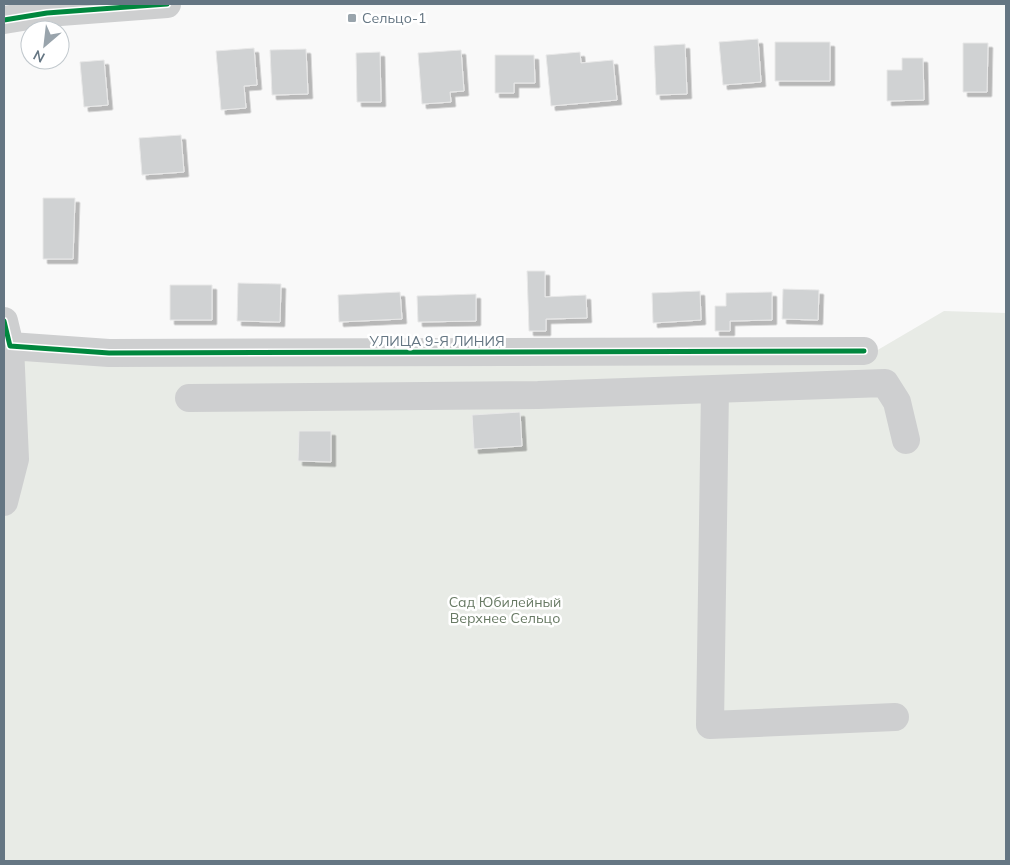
<svg xmlns="http://www.w3.org/2000/svg" width="1010" height="865" font-family="Mulish,sans-serif">
	<defs>
		<filter id="shadow"><feDropShadow dx="4.5" dy="4.5" stdDeviation="0" flood-color="#0004"/></filter>
	</defs>
	<rect width="100%" height="100%" fill="#f9f9f9"/>
	<path fill="#e8ebe6" d="M 944,311 L 1006,313 L 1006,861 L 4,861 L 4,356 L 864,358 Z"/>
	<path fill="#d0d2d3" stroke="#e8e8e8" filter="url(#shadow)" d="M 758,39 L 761,82 L 723,85 L 719,42 Z
		M 775,42 L 830,42 L 830,81 L 775,81 Z
		M 963,43 L 988,43 L 987,92 L 963,92 Z
		M 685,44 L 687,94 L 656,95 L 654,46 Z
		M 254,48 L 257,85 L 244,86 L 246,108 L 221,110 L 216,51 Z
		M 306,49 L 308,94 L 272,95 L 270,50 Z
		M 461,50 L 464,91 L 450,92 L 451,102 L 422,104 L 418,53 Z
		M 380,52 L 381,102 L 357,102 L 356,53 Z
		M 580,52 L 581,63 L 613,60 L 617,100 L 551,106 L 546,55 Z
		M 495,55 L 534,55 L 535,83 L 514,83 L 514,93 L 495,93 Z
		M 902,58 L 923,58 L 924,100 L 887,101 L 887,70 L 902,70 Z
		M 104,60 L 108,105 L 84,107 L 80,62 Z
		M 181,135 L 184,172 L 142,175 L 139,138 Z
		M 43,198 L 75,198 L 73,259 L 43,259 Z
		M 527,271 L 545,271 L 545,297 L 586,295 L 587,318 L 546,319 L 546,331 L 529,331 Z
		M 238,283 L 281,284 L 280,322 L 237,321 Z
		M 170,285 L 212,285 L 212,320 L 170,320 Z
		M 783,289 L 819,290 L 818,320 L 782,319 Z
		M 700,291 L 701,320 L 653,323 L 652,293 Z
		M 400,292 L 402,319 L 339,322 L 338,295 Z
		M 772,292 L 772,320 L 730,321 L 730,331 L 715,331 L 715,306 L 726,306 L 726,293 Z
		M 476,294 L 476,321 L 418,322 L 417,296 Z
		M 520,412 L 522,446 L 474,449 L 472,415 Z
		M 299,431 L 331,431 L 331,462 L 298,461 Z"/>
	<g fill="none" stroke-linecap="round" stroke-linejoin="round">
		<path stroke="#cecfd0" stroke-width="28" d="M 4,20 L 47,13 L 167,4
			M 4,321 L 10,346 L 15,459 L 4,502
			M 10,346 L 109,353 L 864,351
			M 715,389 L 710,725 L 895,717
			M 189,398 L 538,395 L 885,383 L 897,402 L 906,440"/>
		<defs>
			<path id="cycleway" d="M 4,20 L 47,13 L 167,4
				M 4,321 L 10,346 L 109,353 L 864,351"/>
		</defs>
		<use href="#cycleway" stroke="#fff" stroke-width="8"/>
		<use href="#cycleway" stroke="#00873e" stroke-width="5"/>
	</g>
	<rect fill="#99a4ac" stroke="#fff" stroke-width="2" x="347" y="13" width="10" height="10" rx="2.5"/>
	<g text-anchor="middle" stroke-width="5" stroke-linejoin="round" paint-order="stroke">
		<g font-size="14" fill="#657683" stroke="#fff" text-anchor="start">
			<text x="362" y="23">Сельцо-1</text>
		</g>
		<g font-size="14" fill="#657683" stroke="#fff">
			<text x="437" y="346">УЛИЦА 9-Я ЛИНИЯ</text>
		</g>
		<g font-size="14" fill="#687a64" stroke="#fff">
			<text x="505" y="607">Сад Юбилейный<tspan x="505" dy="16">Верхнее Сельцо</tspan></text>
		</g>
	</g>
	<rect width="1010" height="865" fill="none" stroke="#657683" stroke-width="10"/>
	<g transform="translate(45 45) rotate(208)"><circle r="24" fill="#ffffff" stroke="#c1c8cd"/>
	<path d="M0-4L9 19L0 12L-9 19Z" fill="#99a4ac"/>
	<text y="-8" font-size="14" font-weight="bold" text-anchor="middle" fill="#657683">N</text>
	</g>
</svg>
